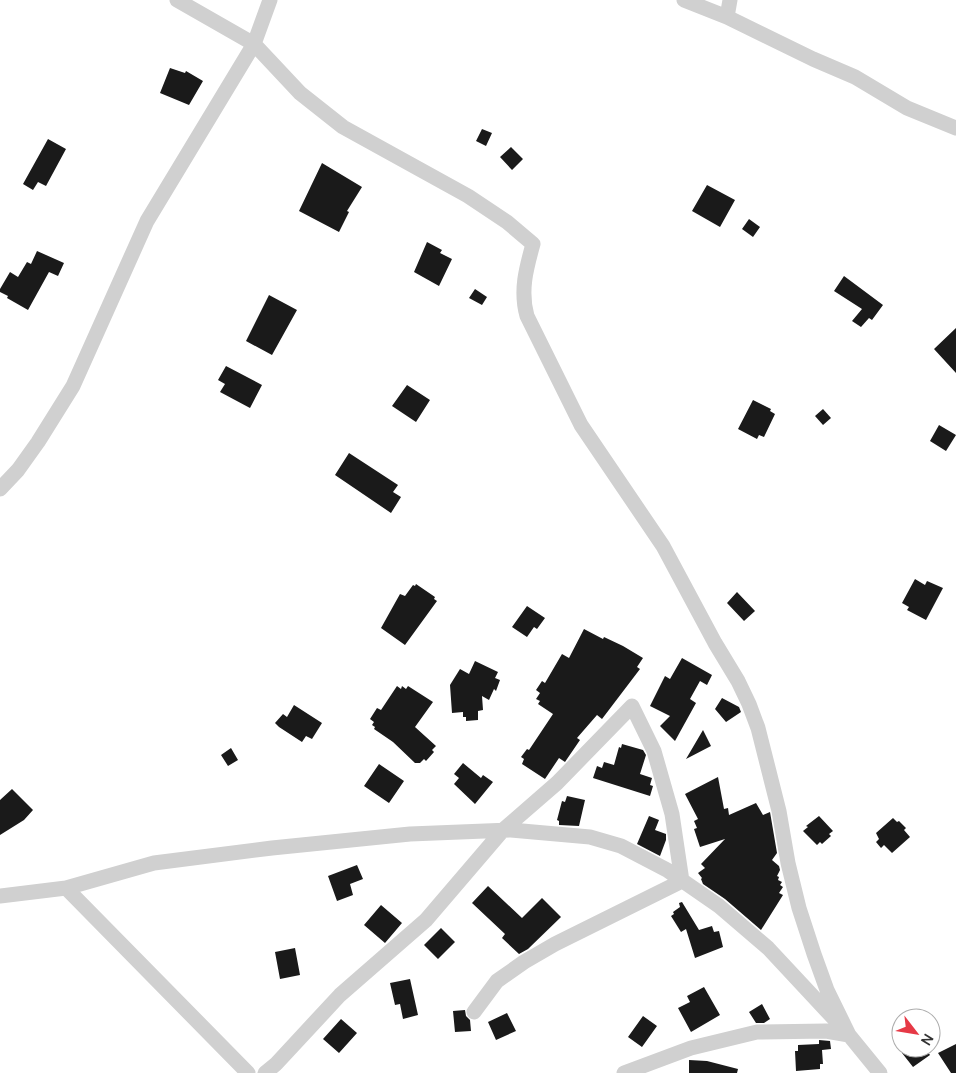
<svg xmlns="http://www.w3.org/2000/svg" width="956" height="1073" font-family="Manrope,sans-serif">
	<rect width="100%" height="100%" fill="#fff"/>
	<path fill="#1a1a1a" d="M 170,68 L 185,73 L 186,71 L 203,81 L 189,105 L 160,93 Z
		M 482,129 L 492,133 L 486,146 L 476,141 Z
		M 48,139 L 66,149 L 46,186 L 38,182 L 33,190 L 23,184 Z
		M 511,147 L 523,159 L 512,170 L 500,157 Z
		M 322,163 L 362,187 L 347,211 L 349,212 L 339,232 L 299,211 Z
		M 707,185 L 735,200 L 720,227 L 692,211 Z
		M 749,219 L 760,227 L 753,237 L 742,229 Z
		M 427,242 L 442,250 L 440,253 L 452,259 L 439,286 L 414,272 Z
		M 37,251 L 64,263 L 58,276 L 49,272 L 28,310 L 7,298 L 8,296 L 0,292 L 0,289 L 10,272 L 18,277 L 27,262 L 31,264 Z
		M 844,276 L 883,305 L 872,320 L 869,318 L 861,327 L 852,321 L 862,309 L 834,291 Z
		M 475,289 L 487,297 L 482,305 L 469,298 Z
		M 269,295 L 297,310 L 272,355 L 246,341 Z
		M 956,328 L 956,373 L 934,349 Z
		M 226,366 L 262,385 L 250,408 L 220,392 L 225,384 L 218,380 Z
		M 407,385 L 430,400 L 416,422 L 392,406 Z
		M 753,400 L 771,409 L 770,411 L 775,414 L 764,437 L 759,435 L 757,439 L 738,429 Z
		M 823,409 L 831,418 L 823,425 L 815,416 Z
		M 939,425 L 956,435 L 946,451 L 930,441 Z
		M 349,453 L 398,485 L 393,492 L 401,497 L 391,513 L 335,475 Z
		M 915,579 L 925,585 L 927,581 L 943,588 L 926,620 L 907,610 L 909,607 L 902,603 Z
		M 416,584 L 435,597 L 434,599 L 437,601 L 405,645 L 381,628 L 400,594 L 405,596 L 413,585 L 415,586 Z
		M 737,592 L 755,611 L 744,621 L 727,603 Z
		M 527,606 L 545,618 L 537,629 L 534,627 L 527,637 L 512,627 Z
		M 584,629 L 603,639 L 604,637 L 623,646 L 643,658 L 637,667 L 640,669 L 602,719 L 597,715 L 577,738 L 580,740 L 567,759 L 565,762 L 559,758 L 545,779 L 522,764 L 524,759 L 521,757 L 527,749 L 529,750 L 553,714 L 538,704 L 540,701 L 536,699 L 540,693 L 536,690 L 542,681 L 545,683 L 562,654 L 569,658 Z
		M 682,658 L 712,675 L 707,685 L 700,681 L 690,699 L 696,703 L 675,741 L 660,726 L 670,716 L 650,706 L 665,676 L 670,679 Z
		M 475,661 L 498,672 L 495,678 L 500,680 L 496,691 L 494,689 L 489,700 L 482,696 L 483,710 L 478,711 L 478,720 L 466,721 L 466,717 L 463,717 L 463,712 L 452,713 L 450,685 L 460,669 L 469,674 Z
		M 397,686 L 401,689 L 402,686 L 406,689 L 408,686 L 433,702 L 415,727 L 436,746 L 432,750 L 434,752 L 426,761 L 424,759 L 420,763 L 415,763 L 393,742 L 374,729 L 375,727 L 372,725 L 374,722 L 370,719 L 377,708 L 381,710 Z
		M 722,698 L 739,707 L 741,712 L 726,722 L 715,709 Z
		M 294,705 L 322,723 L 312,739 L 306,736 L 302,742 L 279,727 L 275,723 L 283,714 L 287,717 Z
		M 703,730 L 711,746 L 686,759 Z
		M 622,744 L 643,750 L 646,755 L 640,774 L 652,778 L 650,785 L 653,786 L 650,796 L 593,778 L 597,766 L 602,768 L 604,762 L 614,765 L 619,747 L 621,748 Z
		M 231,748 L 238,760 L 228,766 L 221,755 Z
		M 463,763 L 481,778 L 483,775 L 493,782 L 475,804 L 454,784 L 459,778 L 454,774 Z
		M 379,764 L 404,781 L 389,803 L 364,786 Z
		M 718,777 L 724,809 L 728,808 L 729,815 L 756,803 L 763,815 L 770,812 L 777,853 L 772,860 L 779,866 L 780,870 L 777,876 L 779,877 L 778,880 L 782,882 L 780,885 L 783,887 L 779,893 L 783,895 L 761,930 L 725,899 L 703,884 L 701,879 L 702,878 L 698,873 L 705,868 L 701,864 L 725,839 L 700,847 L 694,829 L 697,828 L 694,821 L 698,819 L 685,794 Z
		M 12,789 L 33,810 L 24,820 L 0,835 L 0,800 Z
		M 567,796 L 585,800 L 579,826 L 559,825 L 559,821 L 557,820 L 562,801 L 565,802 Z
		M 649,816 L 659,820 L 655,830 L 666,834 L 666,840 L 660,856 L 637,844 Z
		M 819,816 L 833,831 L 829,834 L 831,836 L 822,844 L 820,842 L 817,845 L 803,831 L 808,827 L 806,826 Z
		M 893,818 L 897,822 L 899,821 L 906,828 L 904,830 L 910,837 L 892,853 L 884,845 L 881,848 L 876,842 L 879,839 L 876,833 Z
		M 357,865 L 363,879 L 350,884 L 353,895 L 337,901 L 328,876 Z
		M 488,886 L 522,918 L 542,898 L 561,917 L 528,949 L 519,954 L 502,938 L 505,934 L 472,903 Z
		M 682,902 L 699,930 L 712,926 L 714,932 L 719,931 L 723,947 L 695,958 L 686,929 L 681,932 L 671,916 L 674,914 L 673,912 L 680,907 L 679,903 Z
		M 381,905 L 402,923 L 385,943 L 364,925 Z
		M 441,928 L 455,942 L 438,959 L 424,945 Z
		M 295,948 L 300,975 L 280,979 L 275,952 Z
		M 410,979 L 418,1015 L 403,1019 L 400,1004 L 395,1005 L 390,983 Z
		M 704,987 L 720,1015 L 691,1032 L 678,1008 L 690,1002 L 687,996 Z
		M 762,1004 L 770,1019 L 764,1023 L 756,1023 L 749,1012 Z
		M 465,1010 L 466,1016 L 470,1020 L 471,1031 L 455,1032 L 453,1011 Z
		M 507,1013 L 516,1031 L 496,1040 L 488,1022 Z
		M 643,1016 L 657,1026 L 642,1047 L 628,1037 Z
		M 341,1019 L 357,1033 L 339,1053 L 323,1039 Z
		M 819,1040 L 830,1041 L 831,1049 L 822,1050 L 823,1064 L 820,1064 L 820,1069 L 796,1071 L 795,1051 L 798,1051 L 798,1045 L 819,1044 Z
		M 956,1044 L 956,1073 L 951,1073 L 938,1053 Z
		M 908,1048 L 925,1048 L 930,1055 L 913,1067 L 902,1053 Z
		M 689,1060 L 707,1061 L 738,1069 L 737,1073 L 689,1073 Z"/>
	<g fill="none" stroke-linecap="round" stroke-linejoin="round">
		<path stroke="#d0d0d0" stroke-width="15" d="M 177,0 L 254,44 L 300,93 L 343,127 L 468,196 L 507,222 L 533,244 C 526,269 520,291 527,316 L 581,425 L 663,546 L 715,643 L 738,681 L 749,704 L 758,728 L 779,811 L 788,863 L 799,908 L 814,954 L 827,990 L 849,1035 L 880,1073
			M 684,0 L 727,17 L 813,59 L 855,77 L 907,108 L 956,128
			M 727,17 L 730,0
			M 0,489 L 18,470 L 38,442 L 73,386 L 147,221 L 254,44 L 270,0
			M 66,888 L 248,1073
			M 0,896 L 66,888 L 154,863 L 272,848 L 410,834 L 511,830 L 590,837 L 621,846 L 667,870 L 719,906 L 768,948 L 838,1023
			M 265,1073 L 276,1064 L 340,995 L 426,920 L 503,830 L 557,783 L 632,706 L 654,751 L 672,814 L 682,881 L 555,944 L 524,962 L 497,981 L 474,1012
			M 624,1073 L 691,1048 L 757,1032 L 826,1031 L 849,1035"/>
	</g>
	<g transform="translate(916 1033) rotate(121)"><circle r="24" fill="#ffffff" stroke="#adadad"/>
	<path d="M0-4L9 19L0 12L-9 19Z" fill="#e63946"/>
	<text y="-8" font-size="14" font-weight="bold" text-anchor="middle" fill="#333333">N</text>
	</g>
</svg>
